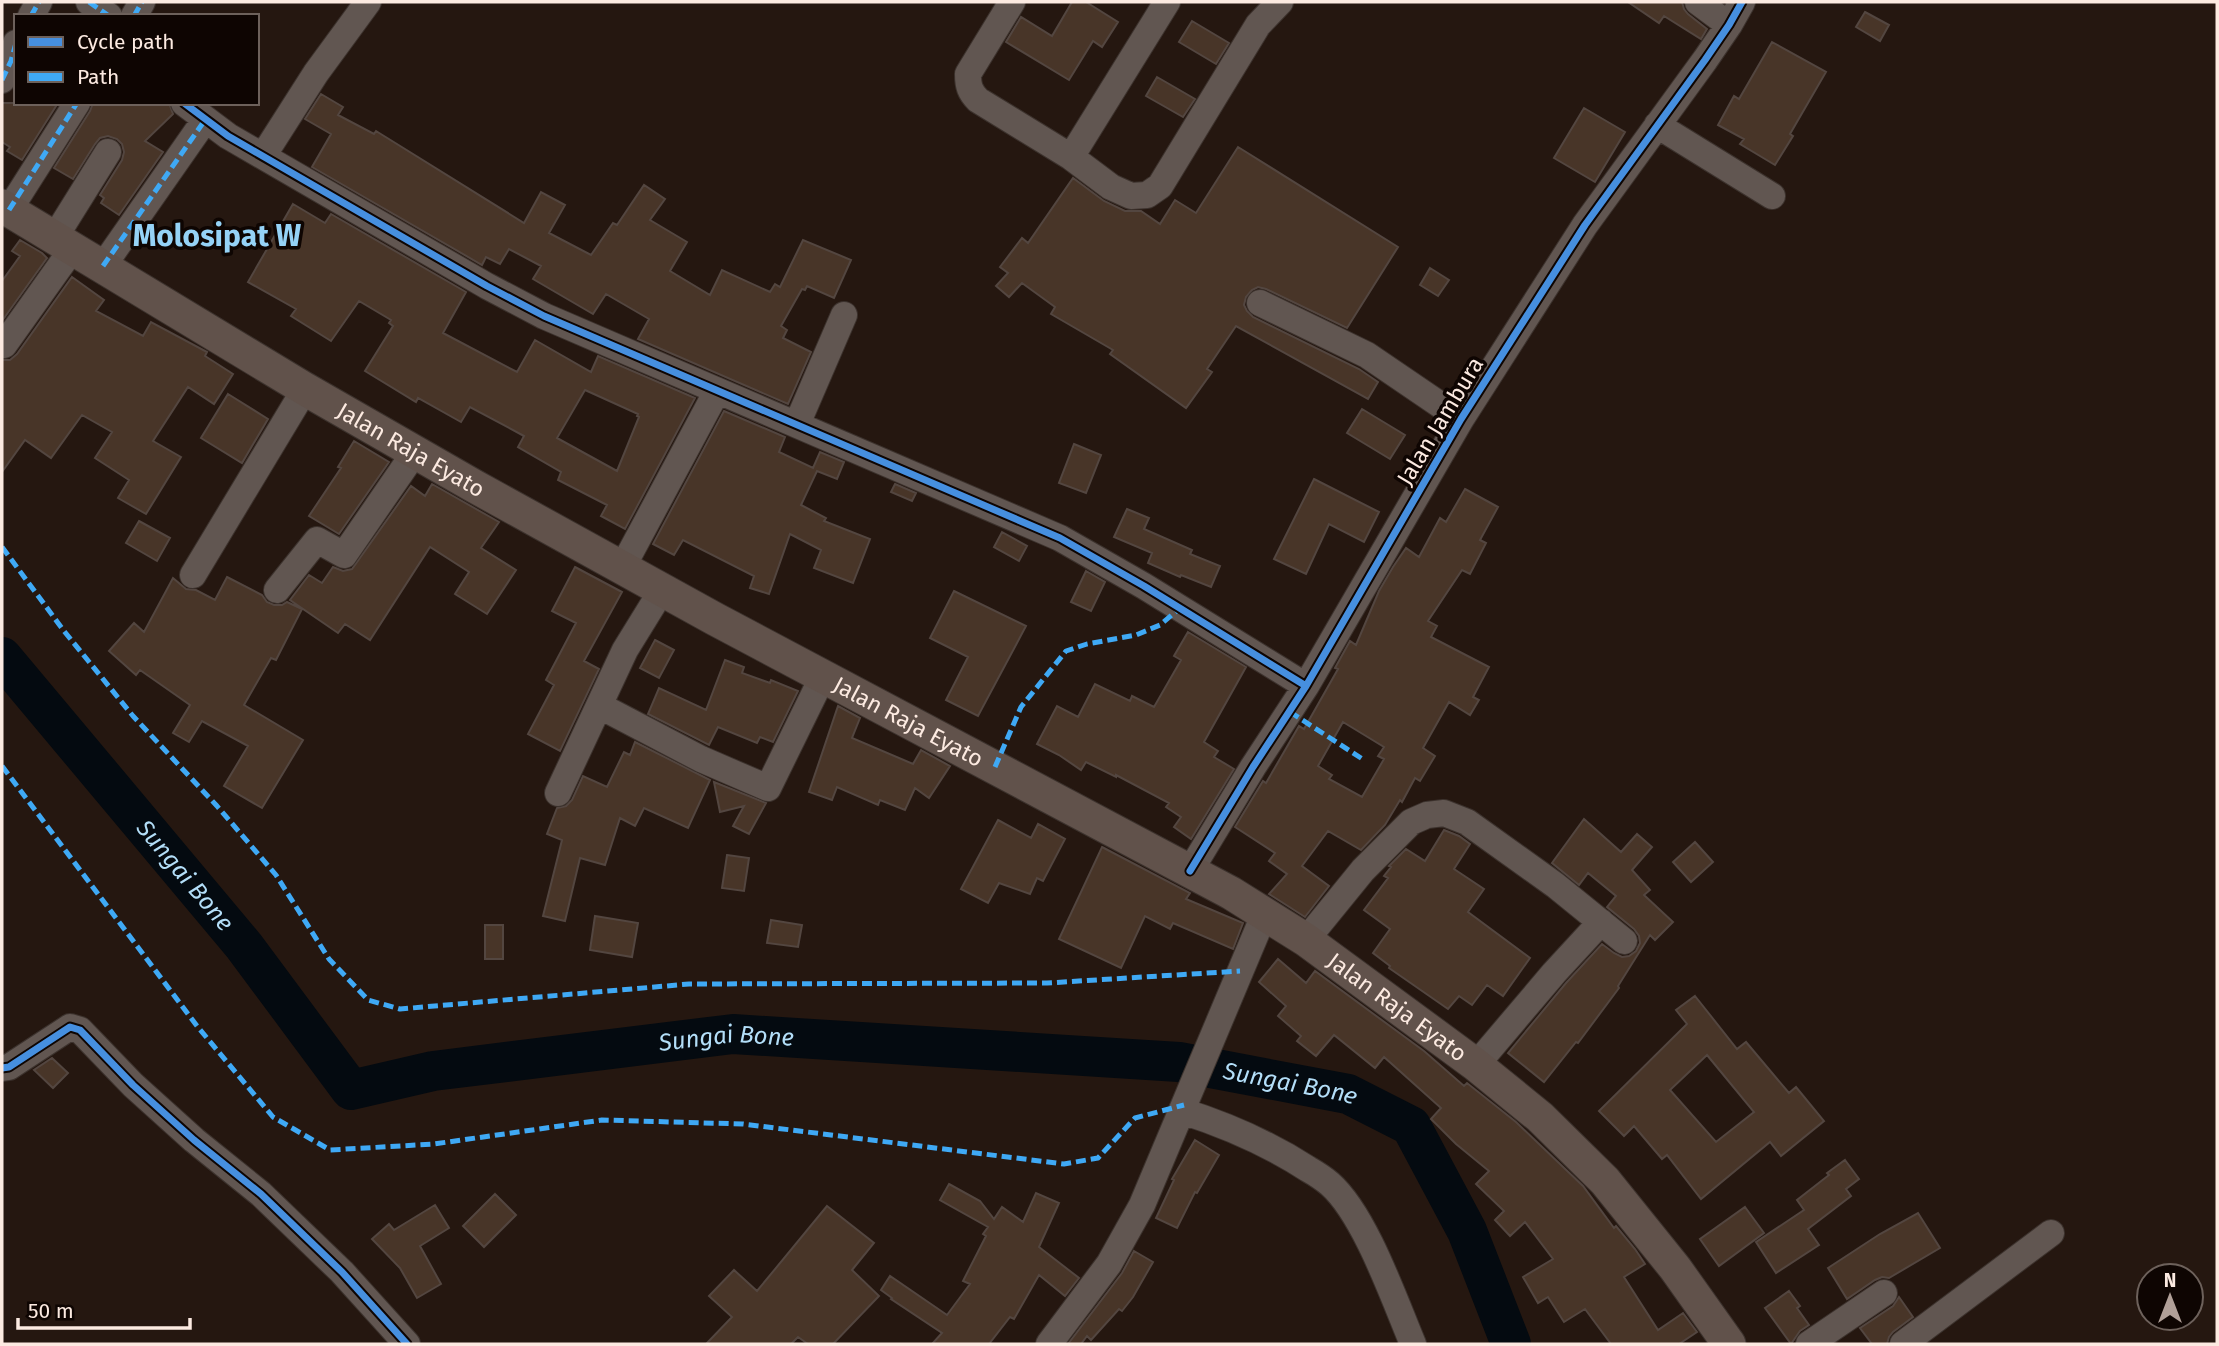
<svg xmlns="http://www.w3.org/2000/svg" width="2219" height="1346" font-family="'Fira Sans',sans-serif">
	<rect width="100%" height="100%" fill="#251710"/>
	<g fill="none" stroke-linecap="round" stroke-linejoin="round">
		<path stroke="#040a10" stroke-width="40" id="s1" d="M 2,657 L 244,946 L 351,1090 L 433,1071 L 733,1034 L 1179,1062 L 1348,1094 L 1411,1126 L 1467,1231 L 1511,1344"/>
	</g>
	<path fill="#483528" stroke="#534640" stroke-width="2" fill-rule="evenodd" d="M 1072,2 L 1086,2 L 1118,22 L 1102,47 L 1093,41 L 1069,80 L 1006,42 L 1021,17 L 1052,36 Z
		M 1628,2 L 1682,2 L 1684,9 L 1688,14 L 1707,29 L 1701,39 L 1664,16 L 1659,23 Z
		M 1865,12 L 1889,25 L 1880,41 L 1856,27 Z
		M 1192,21 L 1229,43 L 1216,64 L 1179,42 Z
		M 1772,42 L 1826,72 L 1790,134 L 1793,136 L 1775,165 L 1740,144 L 1744,139 L 1718,125 L 1734,96 L 1739,99 Z
		M 1157,77 L 1195,99 L 1183,117 L 1146,96 Z
		M 321,94 L 343,107 L 338,115 L 374,134 L 376,131 L 524,223 L 541,192 L 565,205 L 549,233 L 591,255 L 613,223 L 617,225 L 644,185 L 665,199 L 650,220 L 687,242 L 670,271 L 710,295 L 722,270 L 770,292 L 775,284 L 780,287 L 803,240 L 851,260 L 834,298 L 807,286 L 805,290 L 802,289 L 781,326 L 787,330 L 783,338 L 811,352 L 788,404 L 638,339 L 649,319 L 606,294 L 593,314 L 533,279 L 541,266 L 509,249 L 500,264 L 486,257 L 482,265 L 312,167 L 331,134 L 305,119 Z
		M 2,103 L 58,103 L 22,160 L 7,151 L 10,147 L 2,142 Z
		M 93,103 L 169,103 L 173,114 L 145,141 L 163,152 L 119,215 L 101,203 L 104,198 L 100,195 L 122,160 L 124,152 L 122,144 L 117,139 L 108,136 L 100,138 L 95,144 L 73,179 L 54,168 L 90,111 Z
		M 1584,108 L 1625,132 L 1595,182 L 1554,158 Z
		M 1238,147 L 1398,247 L 1347,328 L 1266,289 L 1258,287 L 1252,290 L 1246,297 L 1244,305 L 1247,311 L 1253,317 L 1359,369 L 1378,382 L 1368,399 L 1236,326 L 1207,369 L 1212,372 L 1186,408 L 1110,354 L 1113,350 L 1051,314 L 1055,307 L 1022,283 L 1009,297 L 996,286 L 1008,273 L 1000,267 L 1022,238 L 1028,243 L 1073,178 L 1104,201 L 1125,211 L 1141,211 L 1160,224 L 1175,200 L 1196,213 Z
		M 293,204 L 325,223 L 331,214 L 466,292 L 443,333 L 517,372 L 535,340 L 591,372 L 598,356 L 695,398 L 625,529 L 601,516 L 607,505 L 558,480 L 561,472 L 518,447 L 524,436 L 470,407 L 461,422 L 418,398 L 416,402 L 365,371 L 393,326 L 389,323 L 391,320 L 359,301 L 331,341 L 291,316 L 296,309 L 248,282 ZM 585,390 L 638,414 L 637,416 L 639,417 L 617,471 L 557,438 Z
		M 20,240 L 42,253 L 47,258 L 2,321 L 2,281 L 20,256 L 12,251 Z
		M 1430,268 L 1449,280 L 1438,296 L 1420,285 Z
		M 72,277 L 104,300 L 96,311 L 143,336 L 151,322 L 207,352 L 205,356 L 233,374 L 214,404 L 188,387 L 153,441 L 181,457 L 146,514 L 118,498 L 129,480 L 95,458 L 112,432 L 82,415 L 51,458 L 25,440 L 2,472 L 2,360 L 10,360 L 17,354 Z
		M 228,394 L 268,419 L 242,463 L 201,438 Z
		M 1362,409 L 1405,435 L 1390,459 L 1347,433 Z
		M 724,411 L 785,437 L 779,452 L 813,468 L 820,452 L 844,462 L 837,479 L 817,471 L 801,505 L 826,518 L 824,521 L 870,539 L 853,583 L 814,568 L 821,550 L 790,534 L 769,594 L 750,588 L 754,576 L 683,540 L 674,555 L 653,544 Z
		M 354,441 L 389,462 L 339,534 L 309,516 L 341,468 L 338,467 Z
		M 1074,444 L 1101,455 L 1086,493 L 1059,483 Z
		M 1314,479 L 1379,512 L 1364,542 L 1329,524 L 1306,574 L 1274,559 Z
		M 432,484 L 499,522 L 481,548 L 516,570 L 487,614 L 455,594 L 469,572 L 430,547 L 370,640 L 345,624 L 338,633 L 290,600 L 309,575 L 322,583 L 333,567 L 343,571 L 352,569 L 411,486 L 425,496 Z
		M 895,484 L 916,493 L 912,501 L 891,492 Z
		M 1465,489 L 1498,507 L 1480,540 L 1486,543 L 1470,574 L 1462,570 L 1428,621 L 1437,626 L 1431,637 L 1489,667 L 1473,697 L 1479,700 L 1470,715 L 1449,702 L 1423,748 L 1435,756 L 1420,781 L 1415,778 L 1402,802 L 1400,800 L 1385,825 L 1361,850 L 1328,831 L 1302,866 L 1329,886 L 1305,917 L 1269,894 L 1287,874 L 1269,861 L 1275,853 L 1235,827 L 1263,781 L 1266,783 L 1299,726 L 1304,729 L 1338,669 L 1335,668 L 1350,641 L 1356,645 L 1379,591 L 1393,567 L 1406,548 L 1419,557 L 1440,518 L 1446,522 ZM 1343,722 L 1384,747 L 1378,756 L 1384,759 L 1362,797 L 1329,779 L 1332,775 L 1318,766 Z
		M 1127,509 L 1149,518 L 1144,529 L 1192,550 L 1190,554 L 1220,566 L 1211,587 L 1181,575 L 1180,577 L 1148,563 L 1152,553 L 1114,537 Z
		M 139,521 L 170,538 L 157,561 L 126,543 Z
		M 1002,532 L 1027,546 L 1019,561 L 994,547 Z
		M 575,567 L 622,592 L 584,661 L 599,669 L 560,751 L 528,734 L 554,685 L 546,680 L 576,623 L 552,611 Z
		M 1086,571 L 1105,582 L 1091,611 L 1071,602 Z
		M 227,577 L 262,595 L 267,602 L 274,605 L 282,605 L 287,602 L 302,609 L 276,660 L 271,658 L 244,705 L 303,740 L 262,808 L 224,786 L 248,746 L 202,721 L 189,742 L 173,733 L 190,705 L 140,670 L 136,675 L 109,651 L 134,623 L 144,632 L 173,578 L 186,589 L 196,590 L 215,600 Z
		M 954,591 L 1026,626 L 978,716 L 946,700 L 968,657 L 930,638 Z
		M 1188,632 L 1246,667 L 1204,742 L 1218,751 L 1214,757 L 1234,769 L 1191,839 L 1174,827 L 1181,817 L 1166,807 L 1169,803 L 1116,775 L 1116,777 L 1086,762 L 1081,770 L 1059,755 L 1037,744 L 1057,706 L 1078,717 L 1095,684 L 1130,701 L 1132,696 L 1154,707 L 1181,660 L 1174,656 Z
		M 655,640 L 674,650 L 659,678 L 640,668 Z
		M 725,660 L 744,667 L 742,673 L 770,683 L 771,680 L 798,691 L 773,742 L 760,737 L 757,743 L 718,727 L 709,745 L 648,714 L 659,688 L 706,710 Z
		M 838,706 L 860,718 L 852,738 L 913,764 L 921,750 L 950,766 L 929,798 L 915,788 L 905,810 L 880,800 L 878,805 L 837,787 L 832,800 L 809,792 Z
		M 635,742 L 710,780 L 688,828 L 644,808 L 635,826 L 620,818 L 605,865 L 580,858 L 565,921 L 543,916 L 562,840 L 547,834 L 557,808 L 566,806 L 572,800 L 583,776 L 607,787 L 624,752 L 630,755 Z
		M 714,782 L 766,803 L 749,834 L 733,826 L 744,806 L 720,812 Z
		M 1584,819 L 1621,852 L 1637,834 L 1652,847 L 1632,870 L 1650,890 L 1644,895 L 1673,922 L 1655,940 L 1650,935 L 1618,986 L 1619,988 L 1578,1043 L 1576,1042 L 1544,1082 L 1508,1053 L 1566,983 L 1602,944 L 1614,953 L 1622,957 L 1629,956 L 1636,951 L 1640,943 L 1639,936 L 1634,929 L 1607,907 L 1616,896 L 1588,873 L 1579,885 L 1552,863 Z
		M 998,820 L 1031,838 L 1038,824 L 1065,839 L 1043,881 L 1037,878 L 1030,894 L 999,883 L 988,903 L 961,889 Z
		M 1444,830 L 1459,836 L 1470,844 L 1454,869 L 1484,889 L 1468,912 L 1530,958 L 1503,996 L 1487,985 L 1472,1005 L 1459,996 L 1448,1009 L 1389,968 L 1390,966 L 1373,953 L 1390,929 L 1364,910 L 1388,878 L 1384,876 L 1391,867 L 1389,866 L 1406,849 L 1425,861 Z
		M 1695,842 L 1713,862 L 1691,882 L 1673,862 Z
		M 1102,847 L 1190,893 L 1186,899 L 1243,923 L 1233,949 L 1173,923 L 1170,929 L 1145,916 L 1121,968 L 1059,939 Z
		M 727,855 L 749,858 L 744,891 L 722,888 Z
		M 595,916 L 638,923 L 632,957 L 590,950 Z
		M 771,920 L 802,925 L 798,947 L 767,943 Z
		M 485,925 L 503,925 L 503,959 L 485,959 Z
		M 1278,959 L 1306,983 L 1315,971 L 1424,1051 L 1464,1086 L 1467,1083 L 1516,1122 L 1583,1186 L 1614,1228 L 1616,1226 L 1635,1249 L 1645,1264 L 1624,1277 L 1658,1330 L 1683,1313 L 1697,1332 L 1679,1344 L 1611,1344 L 1585,1309 L 1564,1322 L 1548,1297 L 1538,1303 L 1523,1277 L 1553,1259 L 1525,1222 L 1510,1236 L 1495,1220 L 1504,1211 L 1476,1184 L 1489,1171 L 1456,1144 L 1431,1119 L 1441,1108 L 1384,1057 L 1375,1068 L 1334,1035 L 1316,1056 L 1297,1041 L 1301,1036 L 1278,1016 L 1286,1006 L 1259,982 Z
		M 1695,996 L 1737,1049 L 1746,1042 L 1789,1093 L 1796,1087 L 1824,1121 L 1781,1156 L 1770,1142 L 1701,1199 L 1667,1155 L 1662,1159 L 1634,1126 L 1624,1136 L 1599,1111 L 1687,1024 L 1676,1010 ZM 1707,1055 L 1754,1112 L 1716,1142 L 1670,1090 Z
		M 52,1058 L 68,1073 L 53,1088 L 34,1070 Z
		M 1195,1140 L 1219,1155 L 1197,1193 L 1195,1192 L 1177,1228 L 1156,1218 L 1174,1180 L 1172,1179 Z
		M 1845,1160 L 1859,1179 L 1846,1189 L 1851,1196 L 1808,1229 L 1819,1245 L 1776,1273 L 1756,1242 L 1804,1210 L 1797,1200 L 1829,1175 L 1827,1173 Z
		M 949,1184 L 980,1201 L 994,1219 L 1002,1207 L 1023,1222 L 1036,1193 L 1059,1203 L 1039,1247 L 1079,1278 L 1065,1296 L 1039,1275 L 1014,1319 L 1010,1317 L 989,1344 L 932,1344 L 942,1333 L 891,1299 L 892,1298 L 881,1290 L 890,1276 L 947,1315 L 970,1284 L 963,1281 L 986,1236 L 983,1234 L 988,1227 L 940,1200 Z
		M 495,1194 L 516,1215 L 484,1247 L 463,1226 Z
		M 435,1205 L 449,1228 L 420,1246 L 441,1284 L 417,1298 L 400,1268 L 372,1239 L 389,1224 L 394,1230 Z
		M 827,1206 L 874,1243 L 852,1270 L 879,1296 L 833,1344 L 808,1344 L 798,1337 L 791,1344 L 706,1344 L 732,1317 L 709,1296 L 734,1270 L 757,1291 Z
		M 1745,1207 L 1764,1233 L 1719,1266 L 1700,1239 Z
		M 1918,1213 L 1940,1248 L 1889,1278 L 1882,1277 L 1875,1280 L 1847,1299 L 1828,1268 L 1880,1234 Z
		M 1134,1251 L 1153,1262 L 1133,1297 L 1122,1311 L 1119,1309 L 1091,1340 L 1087,1336 L 1081,1344 L 1068,1344 L 1122,1273 Z
		M 1789,1291 L 1800,1306 L 1797,1308 L 1809,1325 L 1800,1331 L 1791,1344 L 1765,1308 Z
		M 1899,1297 L 1913,1317 L 1893,1332 L 1889,1337 L 1887,1344 L 1872,1344 L 1860,1328 L 1893,1306 Z"/>
	<g fill="none" stroke-linecap="round" stroke-linejoin="round">
		<defs>
			<path id="minor" d="M 89,2 L 109,16
				M 1012,2 L 968,74 C 968,86 970,92 978,100 L 1071,157 L 1111,187 L 1131,196 L 1147,195 L 1160,186 L 1258,25 L 1280,2
				M 1698,2 L 1729,25
				M 31,16 L 39,2
				M 134,16 L 142,2
				M 2,80 L 11,61 L 16,43
				M 184,103 L 228,136 L 487,286 L 544,316 L 1060,538 L 1144,586 L 1306,686
				M 1657,125 L 1772,196
				M 263,156 L 316,73 L 368,2
				M 1071,157 L 1167,2
				M 9,210 L 77,103
				M 55,237 L 108,152
				M 103,266 L 205,120
				M 1260,303 L 1367,355 L 1461,419
				M 4,345 L 73,248
				M 797,424 L 844,315
				M 622,568 L 717,391
				M 193,575 L 305,389
				M 277,590 L 317,540 L 344,555 L 415,452
				M 600,706 L 701,759 L 768,788 L 823,676
				M 558,793 L 625,650 L 662,590
				M 1190,871 L 1253,767 L 1306,686 L 1461,419 L 1585,225 L 1705,60 L 1729,25 L 1742,2
				M 1306,940 L 1363,870 L 1411,822 L 1427,815 L 1444,813 L 1467,822 L 1555,885 L 1624,941
				M 1476,1065 L 1554,973 L 1601,922
				M 2,1068 L 9,1067 L 70,1027 L 80,1030 L 133,1085 L 194,1140 L 261,1194 L 342,1272 L 407,1344
				M 1182,1111 C 1226,1125 1268,1143 1308,1169 C 1315,1173 1323,1178 1330,1184 C 1365,1215 1394,1299 1413,1344
				M 1049,1344 L 1109,1264 L 1142,1205 L 1264,915
				M 1809,1344 L 1884,1293
				M 1903,1344 L 2051,1233"/>
			<g id="major">
				<path id="s2" d="M 2,206 L 305,389 L 474,486 L 715,619 L 1231,893 L 1306,940 L 1476,1065 L 1540,1117 L 1605,1181 L 1675,1268 L 1729,1344"/>
			</g>
		</defs>
		<use href="#minor" stroke="#3c322d" stroke-width="28"/>
		<use href="#major" stroke="#3c322d" stroke-width="35"/>
		<use href="#minor" stroke="#615651" stroke-width="26"/>
		<use href="#major" stroke="#61524b" stroke-width="33"/>
		<path stroke="#3fa9f5" stroke-width="5" stroke-dasharray="10 5" stroke-linecap="butt" d="M 89,2 L 109,16
			M 31,16 L 39,2
			M 134,16 L 142,2
			M 2,80 L 11,61 L 16,43
			M 9,210 L 77,103
			M 103,266 L 205,120
			M 2,547 L 64,631 L 133,716 L 217,806 L 276,875 L 329,959 L 368,1000 L 400,1009 L 689,984 L 1047,983 L 1240,971
			M 1290,712 L 1364,760
			M 2,766 L 197,1026 L 273,1117 L 330,1150 L 434,1144 L 602,1120 L 743,1124 L 1064,1164 L 1098,1158 L 1135,1118 L 1184,1105
			M 995,767 L 1021,707 L 1066,651 L 1087,644 L 1136,635 L 1160,625 L 1179,609"/>
		<defs>
			<path id="cycleway" d="M 184,103 L 228,136 L 487,286 L 544,316 L 1060,538 L 1144,586 L 1306,686
				M 1190,871 L 1253,767 L 1306,686 L 1461,419 L 1585,225 L 1705,60 L 1729,25 L 1742,2
				M 2,1068 L 9,1067 L 70,1027 L 80,1030 L 133,1085 L 194,1140 L 261,1194 L 342,1272 L 407,1344"/>
		</defs>
		<use href="#cycleway" stroke="#0e0502" stroke-width="11"/>
		<use href="#cycleway" stroke="#468fdf" stroke-width="7"/>
	</g>
	<g text-anchor="middle" stroke-width="7" stroke-linejoin="round" paint-order="stroke">
		<g font-size="23" fill="#fceae1" stroke="#0e0502">
			<text transform="translate(1440 421) rotate(-59)" y="8">Jalan Jambura</text>
			<text dy="8" stroke="none"><textPath href="#s2" startOffset="476">Jalan Raja Eyato</textPath></text>
			<text dy="8" stroke="none"><textPath href="#s2" startOffset="1043">Jalan Raja Eyato</textPath></text>
			<text dy="8" stroke="none"><textPath href="#s2" startOffset="1610">Jalan Raja Eyato</textPath></text>
		</g>
		<g font-size="24" font-style="italic" fill="#b3def8" stroke="#0e0502">
			<text dy="8" stroke="none"><textPath href="#s1" startOffset="285">Sungai Bone</textPath></text>
			<text dy="8" stroke="none"><textPath href="#s1" startOffset="936">Sungai Bone</textPath></text>
			<text dy="8" stroke="none"><textPath href="#s1" startOffset="1503">Sungai Bone</textPath></text>
		</g>
		<g font-size="30" font-weight="bold" fill="#95d2f6" stroke="#0e0502">
			<text x="217" y="246">Molosipat W</text>
		</g>
	</g>
	<rect width="2219" height="1346" fill="none" stroke="#fceae1" stroke-width="7"/>
	<rect x="14" y="14" width="245" height="91" fill="#0e0502" stroke="#6d615b" stroke-width="2"/>
	<rect x="28" y="37" width="35" height="10" fill="#468fdf" stroke="#6d615b" stroke-width="2"/>
	<text x="77" y="49" font-size="21" fill="#fceae1">Cycle path</text>
	<rect x="28" y="72" width="35" height="10" fill="#3fa9f5" stroke="#6d615b" stroke-width="2"/>
	<text x="77" y="84" font-size="21" fill="#fceae1">Path</text>
	<g transform="translate(2170 1297)"><circle r="33" fill="#0e0502" stroke="#6d615b" stroke-width="2"/>
	<path d="M0-5L12 26L0 18L-12 26Z" fill="#b1a098"/>
	<text y="-10" font-size="19" font-weight="bold" text-anchor="middle" fill="#fceae1">N</text>
	</g>
	<path d="M18 1318v10h172v-10" fill="none" stroke="#fceae1" stroke-width="3.5"/>
	<text x="28" y="1318" font-size="21" fill="#fceae1" stroke="#0e0502" stroke-width="5" paint-order="stroke">50 m</text>
</svg>
